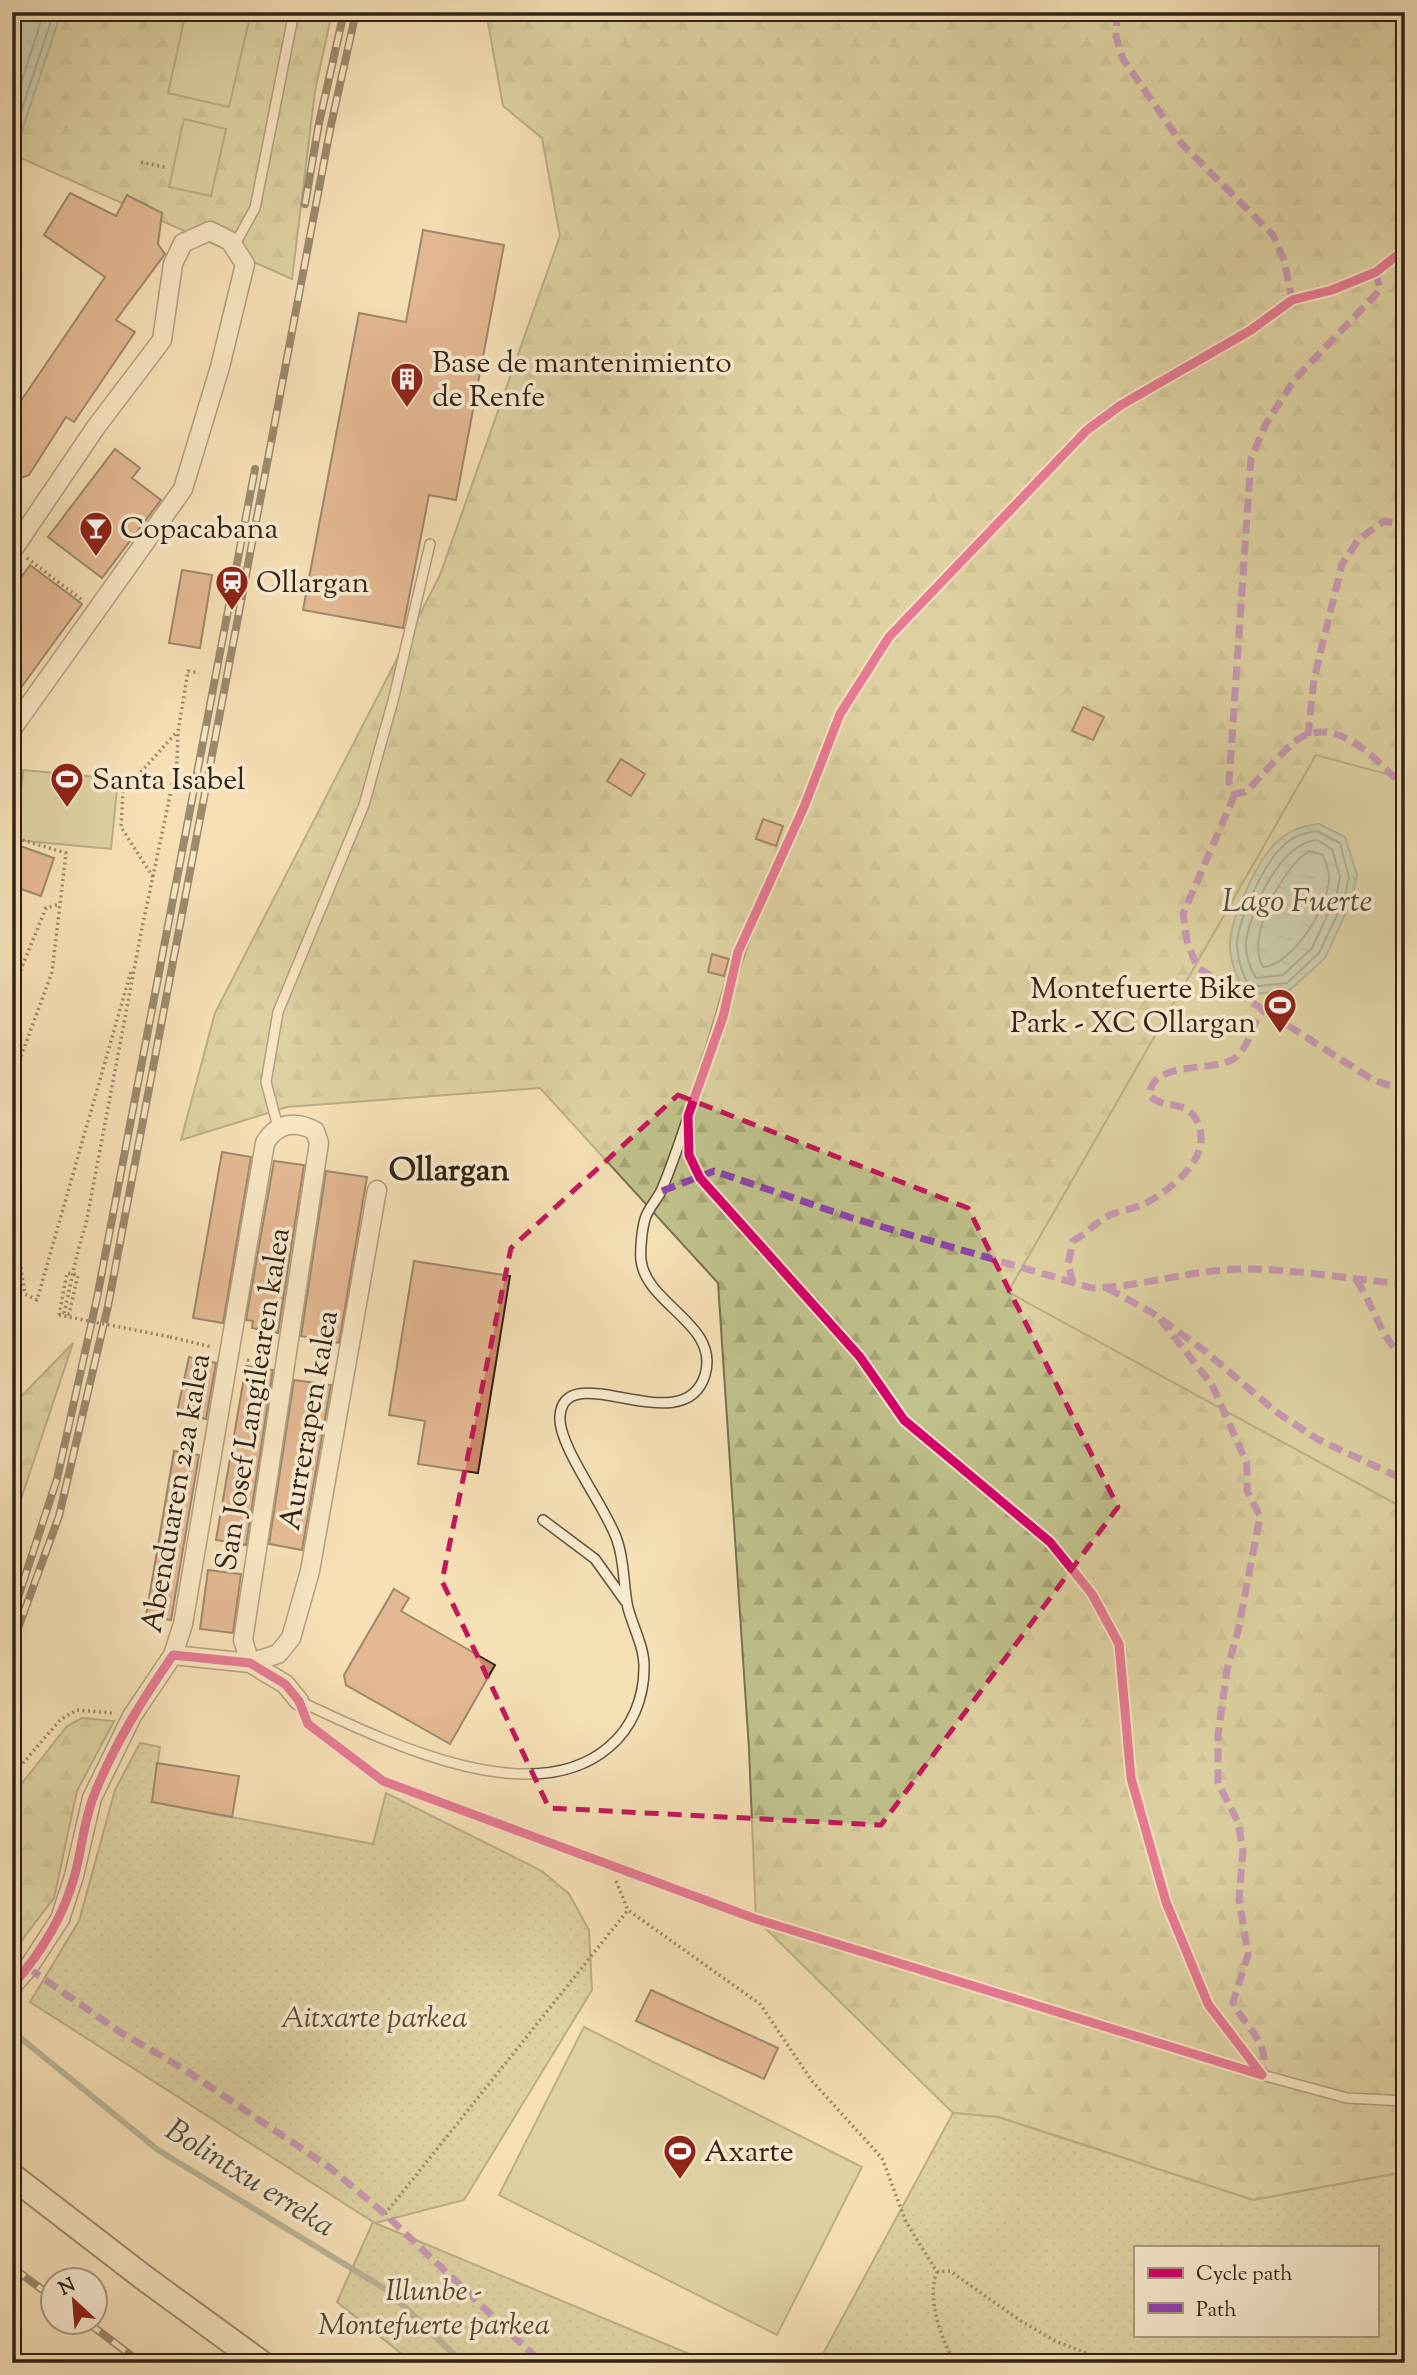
<svg xmlns="http://www.w3.org/2000/svg" width="1417" height="2375" font-family="'Sorts Mill Goudy',serif">
	<defs>
		<pattern id="forest-firs" width="22" height="20" patternUnits="userSpaceOnUse" patternTransform="scale(1.75)"><rect width="22" height="20" fill="#c0c18b"/><path d="M5 1l3.5 6h-7zM16 11l3.5 6h-7z" fill="#a5a677"/></pattern>
		<pattern id="park-dots" width="8" height="8" patternUnits="userSpaceOnUse" patternTransform="scale(1.75)"><rect width="8" height="8" fill="#c0c18b"/><path d="M2 2h.1M6 6h.1" fill="none" stroke="#a5a677" stroke-width="1.8" stroke-linecap="round"/></pattern>
		<pattern id="water-ripples" width="26" height="14" patternUnits="userSpaceOnUse" patternTransform="scale(1.75)"><rect width="26" height="14" fill="#9cbdab"/><path d="M2 4q2-2 4 0t4 0M15 11q2-2 4 0t4 0" fill="none" stroke="#87a292"/></pattern>
	</defs>
	<rect width="100%" height="100%" fill="#f5dfb5"/>
	<filter id="stains"><feTurbulence type="fractalNoise" baseFrequency=".00286" numOctaves="4"/><feColorMatrix values="0 0 0 0 .2 0 0 0 0 .09 0 0 0 0 .02 0 0 0 .5 -.17"/></filter>
	<radialGradient id="worn" r=".72"><stop offset=".6" stop-color="#630" stop-opacity="0"/><stop offset="1" stop-color="#630" stop-opacity=".3"/></radialGradient>
	<path fill="url(#forest-firs)" stroke="#787251" stroke-width="2" d="M 61,12 L 332,12 L 315,91 L 292,279 L 14,155 Z
		M 486,12 L 1405,12 L 1405,2172 L 1253,2200 L 998,2117 L 953,2113 L 756,1919 L 749,1749 L 718,1283 L 540,1088 L 287,1107 L 181,1140 L 215,1013 L 440,575 L 560,236 L 542,138 L 503,106 Z
		M 73,1343 L 12,1526 L 12,1406 Z
		M 82,1718 L 114,1721 L 77,1791 L 54,1898 L 12,1953 L 12,1796 L 67,1726 Z"/>
	<path fill="url(#park-dots)" stroke="#787251" stroke-width="2" fill-rule="evenodd" d="M 140,1743 L 160,1747 L 152,1802 L 373,1844 L 386,1793 L 542,1871 L 569,1894 L 589,1930 L 592,1990 L 464,2200 L 375,2223 L 711,2363 L 413,2363 L 337,2302 L 373,2222 L 30,2002 L 79,1921 L 115,1790 Z
		M 953,2113 L 998,2117 L 1253,2200 L 1405,2172 L 1405,2363 L 818,2363 ZM 1135,2247 L 1377,2247 L 1377,2335 L 1135,2335 Z"/>
	<path fill="#c0c18b" stroke="#787251" stroke-width="2" d="M 186,12 L 251,12 L 229,107 L 168,93 Z
		M 184,119 L 226,129 L 211,196 L 169,187 Z
		M 1316,755 L 1405,779 L 1405,1509 L 1008,1292 Z
		M 23,770 L 118,779 L 111,849 L 16,840 Z
		M 584,2027 L 862,2167 L 777,2335 L 499,2195 Z"/>
	<path fill="url(#water-ripples)" stroke="#717f70" stroke-width="2" d="M 12,12 L 61,12 L 12,161 Z
		M 1319,824 L 1345,837 L 1357,875 L 1351,902 L 1325,958 L 1290,990 L 1246,995 C 1238,979 1229,961 1230,943 C 1231,917 1259,856 1279,840 C 1292,829 1303,826 1319,824 Z"/>
	<g fill="none" stroke-linecap="round" stroke-linejoin="round">
		<path stroke="#667061" stroke-width="2" d="M 12,111 L 44,12
			M 12,139 L 54,12
			M 1317,831 L 1340,843 L 1349,877 L 1344,900 L 1319,953 L 1287,983 L 1250,987 C 1243,976 1238,960 1237,946 C 1237,921 1264,863 1283,846 C 1292,836 1304,833 1317,831 Z
			M 1317,840 L 1332,849 L 1340,877 L 1336,897 L 1312,948 L 1283,975 L 1256,978 C 1250,969 1245,954 1246,942 C 1251,908 1280,843 1317,840 Z
			M 1309,851 L 1323,855 C 1325,861 1329,870 1329,876 C 1330,905 1293,965 1263,967 C 1245,937 1282,868 1309,851 Z"/>
		<path stroke="#717f70" stroke-width="6" d="M 12,2031 L 158,2150 L 387,2290 L 463,2363"/>
	</g>
	<path fill="#cf8968" stroke="#312317" stroke-width="2" d="M 70,193 L 116,216 L 127,195 L 162,213 L 158,244 L 165,254 L 116,320 L 135,332 L 74,422 L 66,417 L 29,475 L 12,481 L 12,414 L 105,277 L 44,235 Z
		M 423,230 L 504,245 L 456,500 L 429,495 L 403,628 L 303,610 L 359,313 L 406,322 Z
		M 115,449 L 140,468 L 132,478 L 161,500 L 102,578 L 48,537 Z
		M 30,565 L 82,604 L 12,700 L 12,590 Z
		M 182,570 L 212,575 L 200,648 L 169,643 Z
		M 1083,707 L 1104,717 L 1093,740 L 1072,731 Z
		M 621,759 L 645,774 L 631,796 L 607,781 Z
		M 763,819 L 783,826 L 776,846 L 756,839 Z
		M 12,843 L 54,858 L 41,896 L 12,886 Z
		M 712,954 L 729,959 L 724,976 L 708,972 Z
		M 222,1152 L 251,1157 L 223,1323 L 193,1318 Z
		M 274,1161 L 304,1165 L 278,1333 L 252,1328 L 253,1321 L 246,1320 Z
		M 326,1171 L 367,1177 L 339,1343 L 301,1336 Z
		M 414,1261 L 510,1276 L 478,1473 L 418,1464 L 425,1421 L 389,1415 Z
		M 189,1357 L 216,1363 L 206,1419 L 177,1412 Z
		M 246,1366 L 273,1370 L 246,1545 L 216,1540 Z
		M 294,1380 L 331,1385 L 302,1550 L 269,1544 Z
		M 174,1451 L 199,1455 L 171,1620 L 146,1616 Z
		M 208,1570 L 241,1574 L 233,1633 L 200,1629 Z
		M 394,1589 L 409,1598 L 401,1611 L 495,1665 L 450,1744 L 346,1685 L 344,1675 Z
		M 157,1763 L 239,1776 L 232,1817 L 152,1802 Z
		M 651,1990 L 778,2048 L 764,2079 L 636,2021 Z"/>
	<g fill="none" stroke-linecap="round" stroke-linejoin="round">
		<defs>
			<path id="lane" d="M 234,246 L 255,208 L 294,12
				M 278,1127 L 266,1082 L 278,1012 L 364,805 L 394,697 L 430,544
				M 543,1520 L 595,1559 L 625,1601
				M 299,1701 C 379,1738 530,1815 609,1747 C 632,1728 644,1698 644,1668 C 645,1649 633,1627 628,1608 C 623,1586 625,1562 617,1540 C 607,1509 557,1445 560,1416 C 565,1355 684,1444 705,1375 C 720,1324 646,1305 641,1260 C 640,1249 642,1229 645,1219 C 648,1208 658,1199 662,1189 C 676,1156 687,1119 699,1085 C 719,1026 732,966 757,909
				M 299,1701 L 308,1724 L 383,1781 L 756,1919 L 1262,2075 L 1347,2098 L 1405,2101"/>
			<path id="street" d="M 12,551 L 96,427 L 162,340 L 173,264 L 183,243 L 210,231 L 230,241 L 245,264 L 220,367 L 183,489 L 12,729
				M 173,1655 L 250,1663 L 278,1654 L 291,1638 L 310,1571 L 377,1190
				M 250,1663 L 285,1684 L 299,1701
				M 12,1986 L 28,1968 L 60,1919 L 74,1876 L 92,1798 L 132,1716 L 173,1655 L 183,1624 L 265,1143 C 277,1123 295,1120 315,1131 L 319,1143 L 243,1640 L 250,1663"/>
			<path id="secondary" d="M 12,2176 L 147,2280 L 261,2363"/>
		</defs>
		<use href="#lane" stroke="#62523e" stroke-width="12"/>
		<use href="#street" stroke="#62523e" stroke-width="21"/>
		<use href="#secondary" stroke="#312317" stroke-width="28"/>
		<path stroke="#312317" stroke-width="3.5" stroke-dasharray="2 3.5" stroke-linecap="butt" d="M 141,162 L 168,168
			M 27,558 L 82,600
			M 12,837 L 66,853 L 52,972 L 20,1059 L 12,1093
			M 153,877 L 121,827 L 123,792 L 176,733
			M 12,991 L 46,908 L 60,904
			M 12,1213 L 25,1294 L 37,1300 L 131,971
			M 59,1315 L 67,1273 L 78,1275 L 69,1314 L 64,1313 C 71,1284 76,1253 86,1224 L 141,933 L 177,762 L 178,732 L 188,671 L 199,673
			M 170,1337 L 212,1347
			M 247,1360 L 267,1364
			M 302,1371 L 326,1376
			M 12,1776 L 60,1720 L 77,1710 L 112,1713
			M 616,1881 L 628,1910 L 760,2004 L 812,2081 L 882,2158 L 906,2222 L 937,2272 C 926,2297 941,2339 955,2363
			M 385,2214 L 628,1910
			M 937,2272 L 950,2271 L 1018,2319 L 1055,2341 L 1112,2363"/>
		<use href="#lane" stroke="#f8eacf" stroke-width="9"/>
		<use href="#street" stroke="#f8eacf" stroke-width="18"/>
		<use href="#secondary" stroke="#f8eacf" stroke-width="24"/>
		<defs>
			<path id="rail" d="M 305,204 L 319,123 L 344,12
				M 12,1616 L 57,1479 L 97,1298 L 255,469
				M 12,1645 L 59,1516 L 108,1306 L 331,125 L 356,12
				M 12,2267 L 52,2297
				M 87,2322 L 141,2363"/>
		</defs>
		<use href="#rail" stroke="#312317" stroke-width="8"/>
		<use href="#rail" stroke="#f8eacf" stroke-width="5" stroke-dasharray="16" stroke-linecap="butt"/>
		<path stroke="#312317" stroke-width="3.5" stroke-dasharray="2 3.5" stroke-linecap="butt" d="M 59,1315 L 170,1337"/>
		<path stroke="#8e44ad" stroke-width="7" stroke-dasharray="14 7" stroke-linecap="butt" d="M 1117,12 L 1116,37 L 1123,59 L 1182,144 L 1273,235 L 1284,260 L 1292,300
			M 1376,272 L 1380,290 L 1294,380 L 1266,424 L 1251,458 L 1229,782 L 1235,794 L 1245,792 C 1260,779 1285,747 1300,738 C 1340,715 1379,763 1405,788
			M 1308,736 L 1314,679 L 1342,564 L 1359,539 L 1384,521 L 1405,525
			M 1235,794 L 1183,914 L 1187,941 L 1197,967 L 1373,1080 L 1405,1090
			M 662,1191 L 714,1171 L 852,1218 L 1092,1288 C 1142,1287 1189,1270 1240,1269 C 1290,1268 1354,1280 1405,1284
			M 1356,1280 C 1375,1306 1379,1338 1405,1358
			M 1073,1283 L 1068,1264 L 1073,1241 C 1085,1235 1092,1226 1103,1219 C 1116,1210 1134,1210 1148,1202 C 1177,1185 1215,1154 1196,1119 C 1185,1099 1164,1110 1150,1096 C 1149,1059 1216,1073 1235,1058 C 1251,1045 1251,1024 1263,1011
			M 1107,1288 L 1151,1312 L 1205,1351 L 1275,1411 L 1317,1439 L 1405,1480
			M 1160,1319 L 1212,1385 L 1247,1464 L 1247,1491 L 1260,1516 L 1238,1631 L 1227,1670 L 1218,1735 L 1218,1783 L 1238,1822 L 1243,1851 L 1239,1899 L 1248,1955 L 1233,2002 C 1246,2030 1272,2042 1262,2075
			M 28,1968 L 120,2032 L 184,2069 L 329,2167 L 385,2214 L 542,2363"/>
		<defs>
			<path id="cycleway" d="M 12,1986 C 41,1953 64,1916 75,1874 C 82,1848 84,1820 94,1795 C 114,1745 142,1700 173,1655 L 250,1663 L 285,1684 L 299,1701 L 308,1724 L 383,1781 L 756,1919 L 1262,2075
				M 1262,2075 L 1208,2004 L 1166,1902 L 1131,1778 L 1119,1644 L 1092,1594 L 1050,1542 L 904,1420 L 860,1357 L 700,1178 L 689,1155 L 688,1116 L 723,1017 L 738,952 L 804,807 L 840,714 L 889,637 L 1087,430 L 1121,405 L 1251,330 L 1292,300 L 1332,290 L 1376,272 L 1405,249"/>
		</defs>
		<use href="#cycleway" stroke="#f8eacf" stroke-width="13"/>
		<use href="#cycleway" stroke="#d6006c" stroke-width="9"/>
	</g>
	<path d="M0 0H1417V2375H0ZM 678,1095 L 968,1208 L 1118,1507 L 881,1825 L 549,1808 L 442,1581 L 511,1248 Z" fill="#f5dfb5" fill-opacity=".55" fill-rule="evenodd"/>
	<path fill="none" stroke="#c2185b" stroke-width="5" stroke-dasharray="14 9" stroke-linejoin="round" d="M 678,1095 L 968,1208 L 1118,1507 L 881,1825 L 549,1808 L 442,1581 L 511,1248 Z"/>
	<defs>
		<symbol id="building-pin" viewBox="-11 -11 22 30"><path d="M0 17L-7.5 6A9.5 9.5 0 1 1 7.5 6Z" fill="#8f2418" stroke="#f8eacf"/><path d="M-4-6H4V6H1V3H-1V6H-4ZM-2.5-4.3h1.7v1.8h-1.7ZM.8-4.3h1.7v1.8H.8ZM-2.5-1h1.7V.8h-1.7ZM.8-1h1.7V.8H.8Z" fill="#fff"/></symbol>
		<symbol id="bar-pin" viewBox="-11 -11 22 30"><path d="M0 17L-7.5 6A9.5 9.5 0 1 1 7.5 6Z" fill="#8f2418" stroke="#f8eacf"/><path d="M-6-5H6L.8 .8V4.5H3.5V6h-7V4.5H-.8V.8Z" fill="#fff"/></symbol>
		<symbol id="station-pin" viewBox="-11 -11 22 30"><path d="M0 17L-7.5 6A9.5 9.5 0 1 1 7.5 6Z" fill="#8f2418" stroke="#f8eacf"/><path d="M-3-6H3Q5-6 5-4V2Q5 4 3 4L4.5 6H3L1.5 4h-3L-3 6H-4.5L-3 4Q-5 4-5 2V-4Q-5-6-3-6ZM-3.5-4v3h7v-3ZM-3.5 1v1.5H-2V1ZM2 1v1.5H3.5V1Z" fill="#fff"/></symbol>
		<symbol id="stadium-pin" viewBox="-11 -11 22 30"><path d="M0 17L-7.5 6A9.5 9.5 0 1 1 7.5 6Z" fill="#8f2418" stroke="#f8eacf"/><path d="M0-5a6.5 5 0 1 0 0 10a6.5 5 0 1 0 0-10ZM-3.5-1.8h7v3.6h-7Z" fill="#fff"/></symbol>
	</defs>
	<g fill-rule="evenodd">
		<use href="#building-pin" x="388" y="360" width="38" height="52"/>
		<use href="#bar-pin" x="77" y="509" width="38" height="52"/>
		<use href="#station-pin" x="213" y="563" width="38" height="52"/>
		<use href="#stadium-pin" x="48" y="760" width="38" height="52"/>
		<use href="#stadium-pin" x="1261" y="986" width="38" height="52"/>
		<use href="#stadium-pin" x="661" y="2132" width="38" height="52"/>
	</g>
	<g text-anchor="middle" stroke-width="7" stroke-linejoin="round" paint-order="stroke">
		<g font-size="30" fill="#312317" stroke="#f8eacf" text-anchor="start">
			<text x="432" y="372">Base de mantenimiento<tspan x="432" dy="34">de Renfe</tspan></text>
			<text x="120" y="538">Copacabana</text>
			<text x="256" y="592">Ollargan</text>
			<text x="92" y="789">Santa Isabel</text>
			<text x="1256" y="998" text-anchor="end">Montefuerte Bike<tspan x="1256" dy="34">Park - XC Ollargan</tspan></text>
			<text x="704" y="2161">Axarte</text>
		</g>
		<g font-size="30" fill="#312317" stroke="#f8eacf">
			<text transform="translate(252 1399) rotate(-81)" y="10">San Josef Langilearen kalea</text>
			<text transform="translate(308 1420) rotate(-80)" y="10">Aurrerapen kalea</text>
			<text transform="translate(175 1493) rotate(-80)" y="10">Abenduaren 22a kalea</text>
		</g>
		<g font-size="30" font-style="italic" fill="#554a34" stroke="#f8eacf">
			<text x="374" y="2027">Aitxarte parkea</text>
			<text x="434" y="2300">Illunbe -<tspan x="434" dy="34">Montefuerte parkea</tspan></text>
		</g>
		<g font-size="32" font-style="italic" fill="#515143" stroke="#f8eacf">
			<text x="1297" y="911">Lago Fuerte</text>
			<text transform="translate(251 2177) rotate(32)" y="11">Bolintxu erreka</text>
		</g>
		<g font-size="32" font-weight="bold" fill="#312317" stroke="#f8eacf">
			<text x="449" y="1180">Ollargan</text>
		</g>
	</g>
	<rect width="1417" height="2375" fill="none" stroke="#f5dfb5" stroke-width="42"/>
	<rect x="14" y="14" width="1389" height="2347" fill="none" stroke="#312317" stroke-width="3.5"/>
	<rect x="21" y="21" width="1375" height="2333" fill="none" stroke="#312317" stroke-width="2"/>
	<rect x="1134" y="2246" width="245" height="91" fill="#f8eacf" stroke="#a89a85" stroke-width="2"/>
	<rect x="1148" y="2268" width="35" height="10" fill="#d6006c" stroke="#a89a85" stroke-width="2"/>
	<text x="1196" y="2280" font-size="21" fill="#312317">Cycle path</text>
	<rect x="1148" y="2303" width="35" height="10" fill="#8e44ad" stroke="#a89a85" stroke-width="2"/>
	<text x="1196" y="2316" font-size="21" fill="#312317">Path</text>
	<g transform="translate(74 2301) rotate(334)"><circle r="33" fill="#f8eacf" stroke="#a89a85" stroke-width="2"/>
	<path d="M0-5L12 26L0 18L-12 26Z" fill="#8f2418"/>
	<text y="-10" font-size="19" font-weight="bold" text-anchor="middle" fill="#312317">N</text>
	</g>
	<rect width="100%" height="100%" filter="url(#stains)"/>
	<rect width="100%" height="100%" fill="url(#worn)"/>
</svg>
